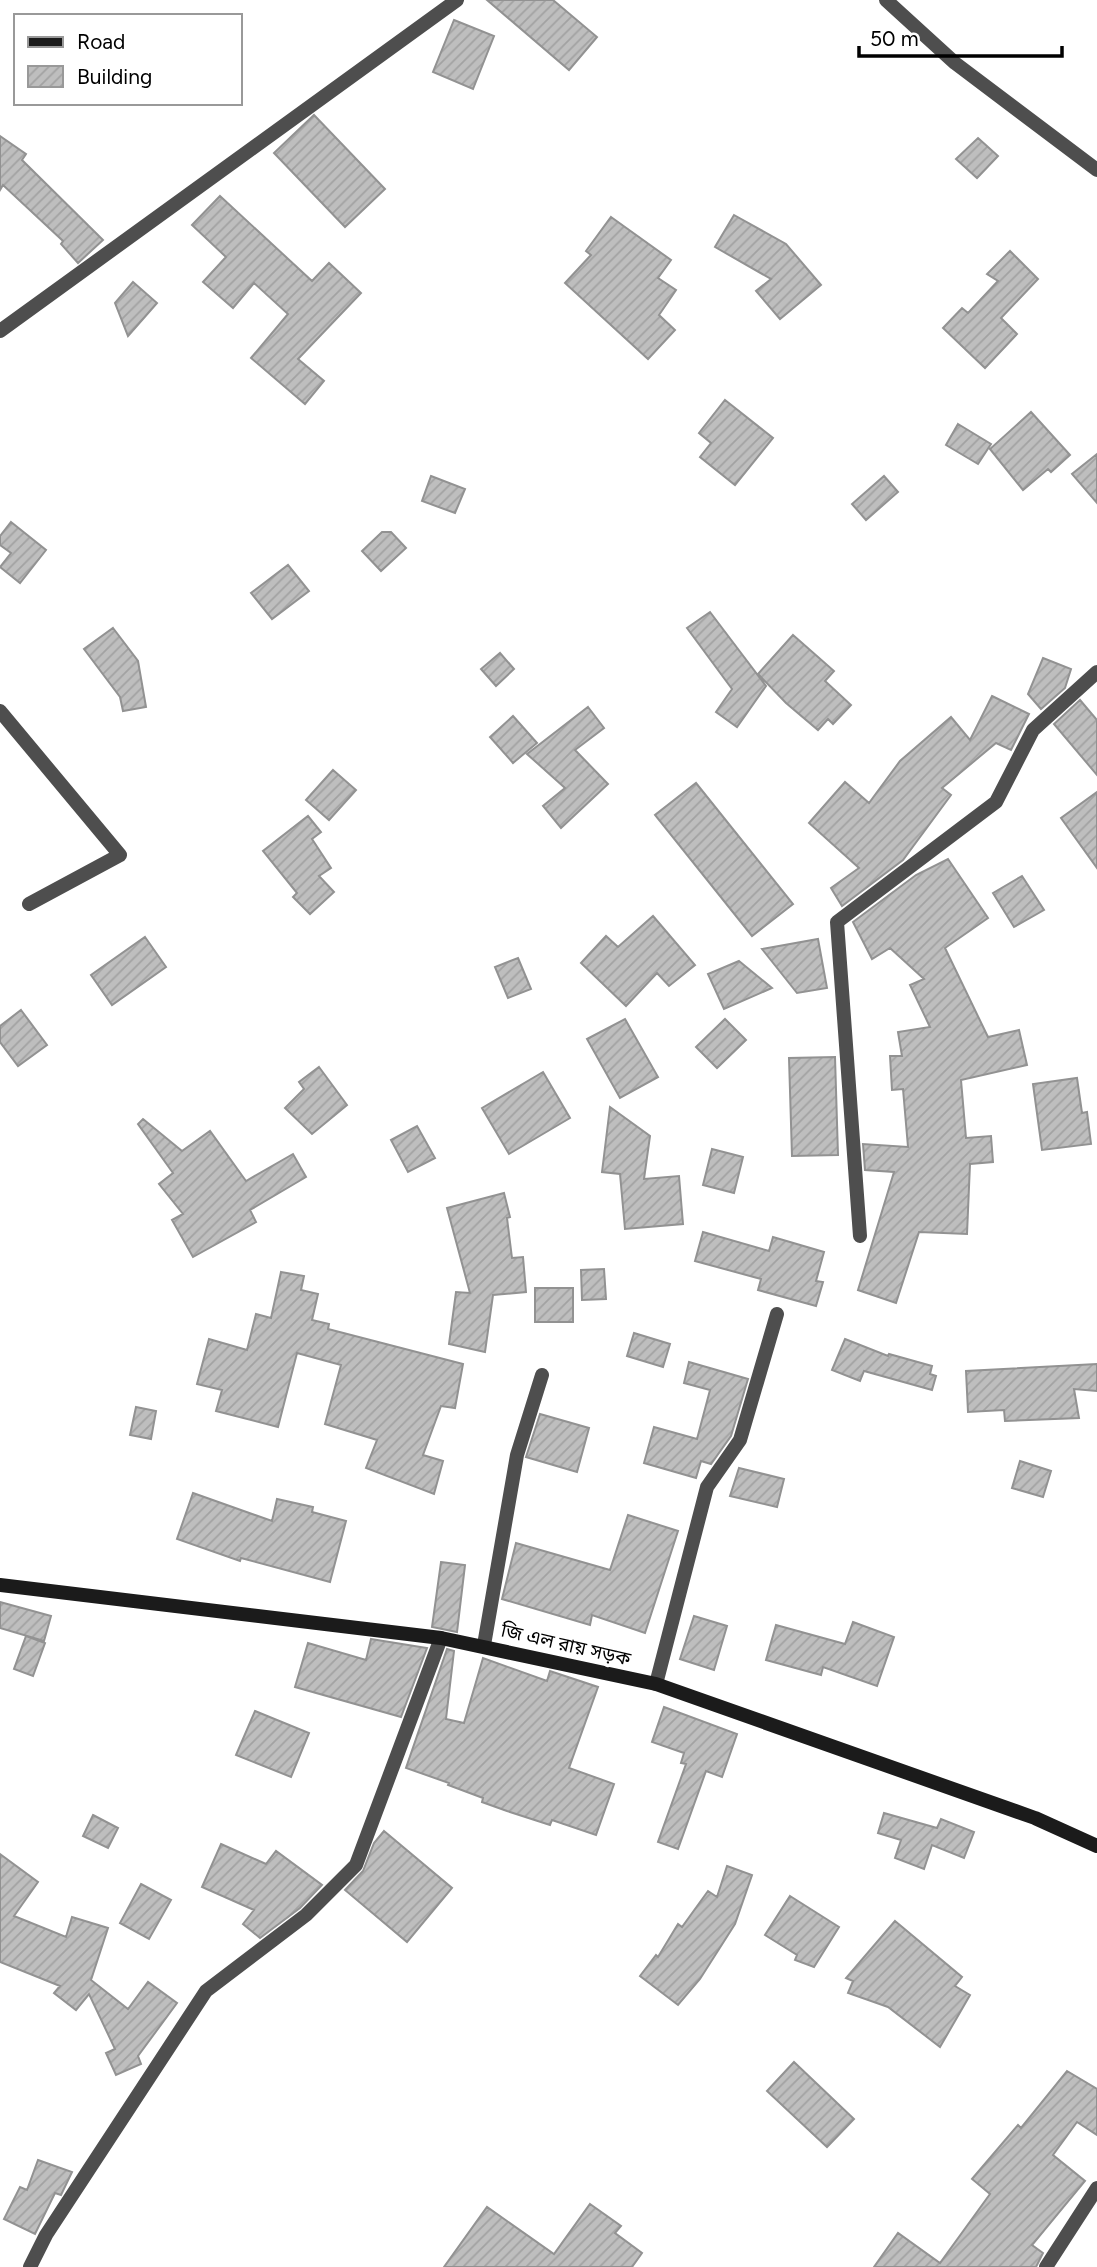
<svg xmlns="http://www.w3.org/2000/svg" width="1097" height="2267" font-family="Figtree,'Noto Sans Bengali',sans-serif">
	<defs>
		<pattern id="building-hatch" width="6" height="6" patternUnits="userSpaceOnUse" patternTransform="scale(1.75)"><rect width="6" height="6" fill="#bebebe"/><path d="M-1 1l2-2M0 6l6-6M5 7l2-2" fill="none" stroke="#a2a2a2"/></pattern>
	</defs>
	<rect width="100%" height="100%" fill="#fff"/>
	<path fill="url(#building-hatch)" stroke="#929292" stroke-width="2" d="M 487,0 L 553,0 L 597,37 L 569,70 Z
		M 454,20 L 494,36 L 473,89 L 433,72 Z
		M 314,115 L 385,189 L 345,227 L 274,153 Z
		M 0,136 L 26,154 L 22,160 L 103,240 L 78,263 L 61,244 L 63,241 L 3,185 L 0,190 Z
		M 978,138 L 998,156 L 977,178 L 956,159 Z
		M 220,196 L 312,281 L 329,263 L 361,293 L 298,359 L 324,381 L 305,404 L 251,358 L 288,314 L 254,283 L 233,308 L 203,282 L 226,257 L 192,225 Z
		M 734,215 L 786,244 L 821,285 L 780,319 L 756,291 L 771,279 L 715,247 Z
		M 611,217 L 671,260 L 658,278 L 676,290 L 659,315 L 675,330 L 648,359 L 565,283 L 591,255 L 586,251 Z
		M 1010,251 L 1038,279 L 1001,318 L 1017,334 L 985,368 L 943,328 L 962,308 L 968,313 L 998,281 L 987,274 Z
		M 133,282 L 157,303 L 128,336 L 115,303 Z
		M 725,400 L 773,438 L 735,485 L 700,457 L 711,443 L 699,433 Z
		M 1031,412 L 1070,455 L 1051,472 L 1048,469 L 1023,490 L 990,449 Z
		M 958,424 L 991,444 L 978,464 L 946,445 Z
		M 1097,454 L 1097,503 L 1072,474 Z
		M 431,476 L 465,489 L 455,513 L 422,501 Z
		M 884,476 L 898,492 L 866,520 L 852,504 Z
		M 11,522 L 46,550 L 20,583 L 0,567 L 11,553 L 0,545 L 0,536 Z
		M 382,532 L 391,532 L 406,548 L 381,571 L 362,551 Z
		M 288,565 L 309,591 L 272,619 L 251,593 Z
		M 710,612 L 766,686 L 737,727 L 716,712 L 732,689 L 687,628 Z
		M 113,628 L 138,661 L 146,707 L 123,711 L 120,697 L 84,649 Z
		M 793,635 L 834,671 L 825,681 L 851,705 L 833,724 L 828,719 L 818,730 L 786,703 L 758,674 Z
		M 500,653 L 514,669 L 496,686 L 481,669 Z
		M 1043,658 L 1071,669 L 1065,688 L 1041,709 L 1028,694 Z
		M 992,696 L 1029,714 L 1011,750 L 996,743 L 942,788 L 951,795 L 903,860 L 842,906 L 831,888 L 859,868 L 809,823 L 845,782 L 869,803 L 900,761 L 951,717 L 970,740 Z
		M 1080,700 L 1097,720 L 1097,775 L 1054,724 Z
		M 588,707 L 604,728 L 575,750 L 608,784 L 561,828 L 543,806 L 565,788 L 527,754 Z
		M 513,716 L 537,743 L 513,763 L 490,737 Z
		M 333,770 L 356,790 L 329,820 L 306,800 Z
		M 696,783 L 793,904 L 752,936 L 655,815 Z
		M 1097,792 L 1097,868 L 1061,818 Z
		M 308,816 L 321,832 L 312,839 L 331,868 L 319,876 L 334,892 L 310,914 L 293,897 L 297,893 L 263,851 Z
		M 948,859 L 988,918 L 945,948 L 988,1037 L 1019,1030 L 1027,1065 L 961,1080 L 966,1138 L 991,1136 L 993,1162 L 970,1164 L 967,1234 L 919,1232 L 896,1303 L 858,1290 L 894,1172 L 865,1170 L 863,1144 L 908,1147 L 903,1089 L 892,1090 L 890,1056 L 902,1056 L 898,1032 L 930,1027 L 910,985 L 924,979 L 890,948 L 872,959 L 853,922 L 916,875 Z
		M 1022,876 L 1044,910 L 1014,927 L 993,893 Z
		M 653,916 L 695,965 L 669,986 L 657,973 L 626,1006 L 581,963 L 606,936 L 618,947 Z
		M 145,937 L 166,967 L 112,1005 L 91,975 Z
		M 818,939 L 827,988 L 797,993 L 762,949 Z
		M 518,958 L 531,989 L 508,998 L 495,967 Z
		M 739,961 L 772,988 L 724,1009 L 708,974 Z
		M 21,1010 L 47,1045 L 18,1066 L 0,1042 L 0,1026 Z
		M 625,1019 L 658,1077 L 620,1098 L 587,1039 Z
		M 725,1019 L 746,1040 L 717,1068 L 696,1047 Z
		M 835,1057 L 838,1155 L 792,1156 L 789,1058 Z
		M 319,1067 L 347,1105 L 312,1134 L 285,1108 L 304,1089 L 299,1082 Z
		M 543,1072 L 570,1118 L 509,1154 L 482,1108 Z
		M 1077,1078 L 1082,1113 L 1087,1112 L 1091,1144 L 1042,1150 L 1033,1084 Z
		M 610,1107 L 650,1136 L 644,1179 L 679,1176 L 683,1224 L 625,1229 L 620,1174 L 602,1172 Z
		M 143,1119 L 182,1151 L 210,1131 L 246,1181 L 293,1154 L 306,1177 L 250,1210 L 256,1222 L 193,1257 L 172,1220 L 183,1214 L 159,1184 L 173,1173 L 138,1124 Z
		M 417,1126 L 435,1158 L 408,1172 L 391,1140 Z
		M 712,1149 L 743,1157 L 734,1193 L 703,1185 Z
		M 504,1193 L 510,1217 L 507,1218 L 512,1258 L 523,1257 L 526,1292 L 493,1295 L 485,1352 L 449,1344 L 456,1292 L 470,1293 L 447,1208 Z
		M 703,1232 L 769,1251 L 773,1237 L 824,1252 L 816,1281 L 823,1282 L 816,1306 L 758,1290 L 761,1279 L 695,1261 Z
		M 604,1269 L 606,1299 L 582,1300 L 581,1270 Z
		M 281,1272 L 304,1276 L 301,1290 L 318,1294 L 312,1320 L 329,1324 L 328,1329 L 463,1364 L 455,1408 L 441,1406 L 423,1455 L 443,1461 L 434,1494 L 366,1468 L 377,1440 L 325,1424 L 341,1365 L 297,1353 L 278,1427 L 216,1411 L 222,1390 L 197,1384 L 209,1339 L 247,1350 L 256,1314 L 271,1318 Z
		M 535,1288 L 573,1288 L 573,1322 L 535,1322 Z
		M 634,1333 L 670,1344 L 663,1367 L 627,1356 Z
		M 845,1339 L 888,1356 L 889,1354 L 932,1366 L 930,1374 L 936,1376 L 932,1390 L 864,1371 L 860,1381 L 832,1370 Z
		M 689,1362 L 748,1379 L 731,1436 L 711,1464 L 701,1461 L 696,1478 L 644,1463 L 654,1427 L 697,1439 L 710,1390 L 684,1383 Z
		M 1097,1364 L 1097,1391 L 1074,1389 L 1079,1418 L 1005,1421 L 1004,1410 L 968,1412 L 966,1371 Z
		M 136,1407 L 156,1411 L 151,1439 L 130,1435 Z
		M 540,1414 L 589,1428 L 577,1472 L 526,1457 Z
		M 1020,1461 L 1051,1471 L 1043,1497 L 1012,1488 Z
		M 739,1468 L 784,1479 L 777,1507 L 730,1496 Z
		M 193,1493 L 272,1521 L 277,1499 L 313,1507 L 312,1512 L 346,1521 L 330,1582 L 241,1558 L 240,1561 L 177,1539 Z
		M 628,1515 L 678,1531 L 645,1633 L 592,1615 L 590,1625 L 502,1599 L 516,1543 L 610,1570 Z
		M 441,1562 L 465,1565 L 457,1632 L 432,1627 Z
		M 0,1602 L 51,1616 L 44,1641 L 0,1628 Z
		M 694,1616 L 727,1626 L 714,1670 L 680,1659 Z
		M 853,1622 L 894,1637 L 877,1686 L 823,1667 L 821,1675 L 766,1660 L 776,1625 L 845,1644 Z
		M 26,1636 L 45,1643 L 33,1676 L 14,1669 Z
		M 371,1639 L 427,1648 L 401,1717 L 295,1687 L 308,1643 L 366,1660 Z
		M 447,1649 L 454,1651 L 446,1719 L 464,1723 L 483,1658 L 547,1681 L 550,1671 L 598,1687 L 569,1768 L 614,1784 L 596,1835 L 552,1820 L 550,1825 L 507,1811 L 482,1802 L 483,1798 L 448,1785 L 449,1783 L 406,1768 Z
		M 664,1707 L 737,1734 L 722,1777 L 706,1771 L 678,1849 L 658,1842 L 686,1764 L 681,1763 L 684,1753 L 652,1742 Z
		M 255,1711 L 309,1733 L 291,1777 L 236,1755 Z
		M 884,1813 L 937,1828 L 941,1819 L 974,1832 L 964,1858 L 932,1845 L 924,1869 L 895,1858 L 901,1840 L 878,1833 Z
		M 93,1815 L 118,1828 L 108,1848 L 83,1836 Z
		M 384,1831 L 452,1888 L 407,1942 L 345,1890 L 363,1871 L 374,1843 Z
		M 221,1844 L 266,1864 L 276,1851 L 322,1885 L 300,1908 L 260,1938 L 243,1924 L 254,1910 L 202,1887 Z
		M 0,1854 L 38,1882 L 14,1916 L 66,1937 L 72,1917 L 108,1928 L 91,1980 L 128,2009 L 148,1982 L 177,2003 L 138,2056 L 141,2064 L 116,2075 L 106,2053 L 115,2049 L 89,1994 L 76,2010 L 54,1993 L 60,1986 L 0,1962 Z
		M 727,1866 L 752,1875 L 735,1924 L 700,1979 L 678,2005 L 640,1976 L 656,1955 L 658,1957 L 678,1924 L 682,1927 L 708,1891 L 717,1897 Z
		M 141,1884 L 171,1900 L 149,1939 L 120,1923 Z
		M 790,1896 L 839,1927 L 814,1967 L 795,1960 L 797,1955 L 765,1935 Z
		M 895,1921 L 962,1977 L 955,1986 L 970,1995 L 940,2047 L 888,2007 L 848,1993 L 853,1981 L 846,1978 Z
		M 794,2062 L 854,2119 L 827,2147 L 767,2091 Z
		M 1067,2071 L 1097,2089 L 1097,2135 L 1077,2122 L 1053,2155 L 1085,2181 L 1032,2245 L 1043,2253 L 1036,2267 L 874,2267 L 898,2233 L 940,2263 L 990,2194 L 972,2179 L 1018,2125 L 1021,2128 Z
		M 38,2160 L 72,2172 L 61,2195 L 55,2193 L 35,2234 L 4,2219 L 20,2187 L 27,2190 Z
		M 590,2204 L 621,2226 L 615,2233 L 642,2253 L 632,2267 L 444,2267 L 487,2207 L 554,2254 Z"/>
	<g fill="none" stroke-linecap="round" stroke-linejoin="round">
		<path stroke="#4e4e4e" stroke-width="14" d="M 886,0 L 955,63 L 1097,170
			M 0,331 L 457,0
			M 0,711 L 120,855 L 29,904
			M 860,1236 L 837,922 L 996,802 L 1033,730 L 1097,672
			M 484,1645 L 517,1455 L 542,1375
			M 656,1684 L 707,1487 L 740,1440 L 777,1314
			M 30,2267 L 46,2235 L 206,1991 L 306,1915 L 356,1865 L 441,1638
			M 1046,2267 L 1097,2188"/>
		<path stroke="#1b1b1b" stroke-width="14" d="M 0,1585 L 441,1638 L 656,1684 L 1035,1818 L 1097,1846"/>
	</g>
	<g text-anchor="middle" stroke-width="7" stroke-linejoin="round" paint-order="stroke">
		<g font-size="19" fill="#000" stroke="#fff">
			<text transform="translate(566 1644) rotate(13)" y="7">জি এল রায় সড়ক</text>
		</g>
	</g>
	<rect x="14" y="14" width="228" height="91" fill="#ffffff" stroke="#999999" stroke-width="2"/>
	<rect x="28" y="37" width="35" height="10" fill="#1b1b1b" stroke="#999999" stroke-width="2"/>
	<text x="77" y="49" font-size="21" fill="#000000">Road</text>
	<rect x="28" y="66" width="35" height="21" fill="url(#building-hatch)" stroke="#999999" stroke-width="2"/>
	<text x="77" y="84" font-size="21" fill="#000000">Building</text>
	<path d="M859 46v10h203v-10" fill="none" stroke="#000000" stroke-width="3.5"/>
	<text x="870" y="46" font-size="21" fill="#000000" stroke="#ffffff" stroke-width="5" paint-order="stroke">50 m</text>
</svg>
